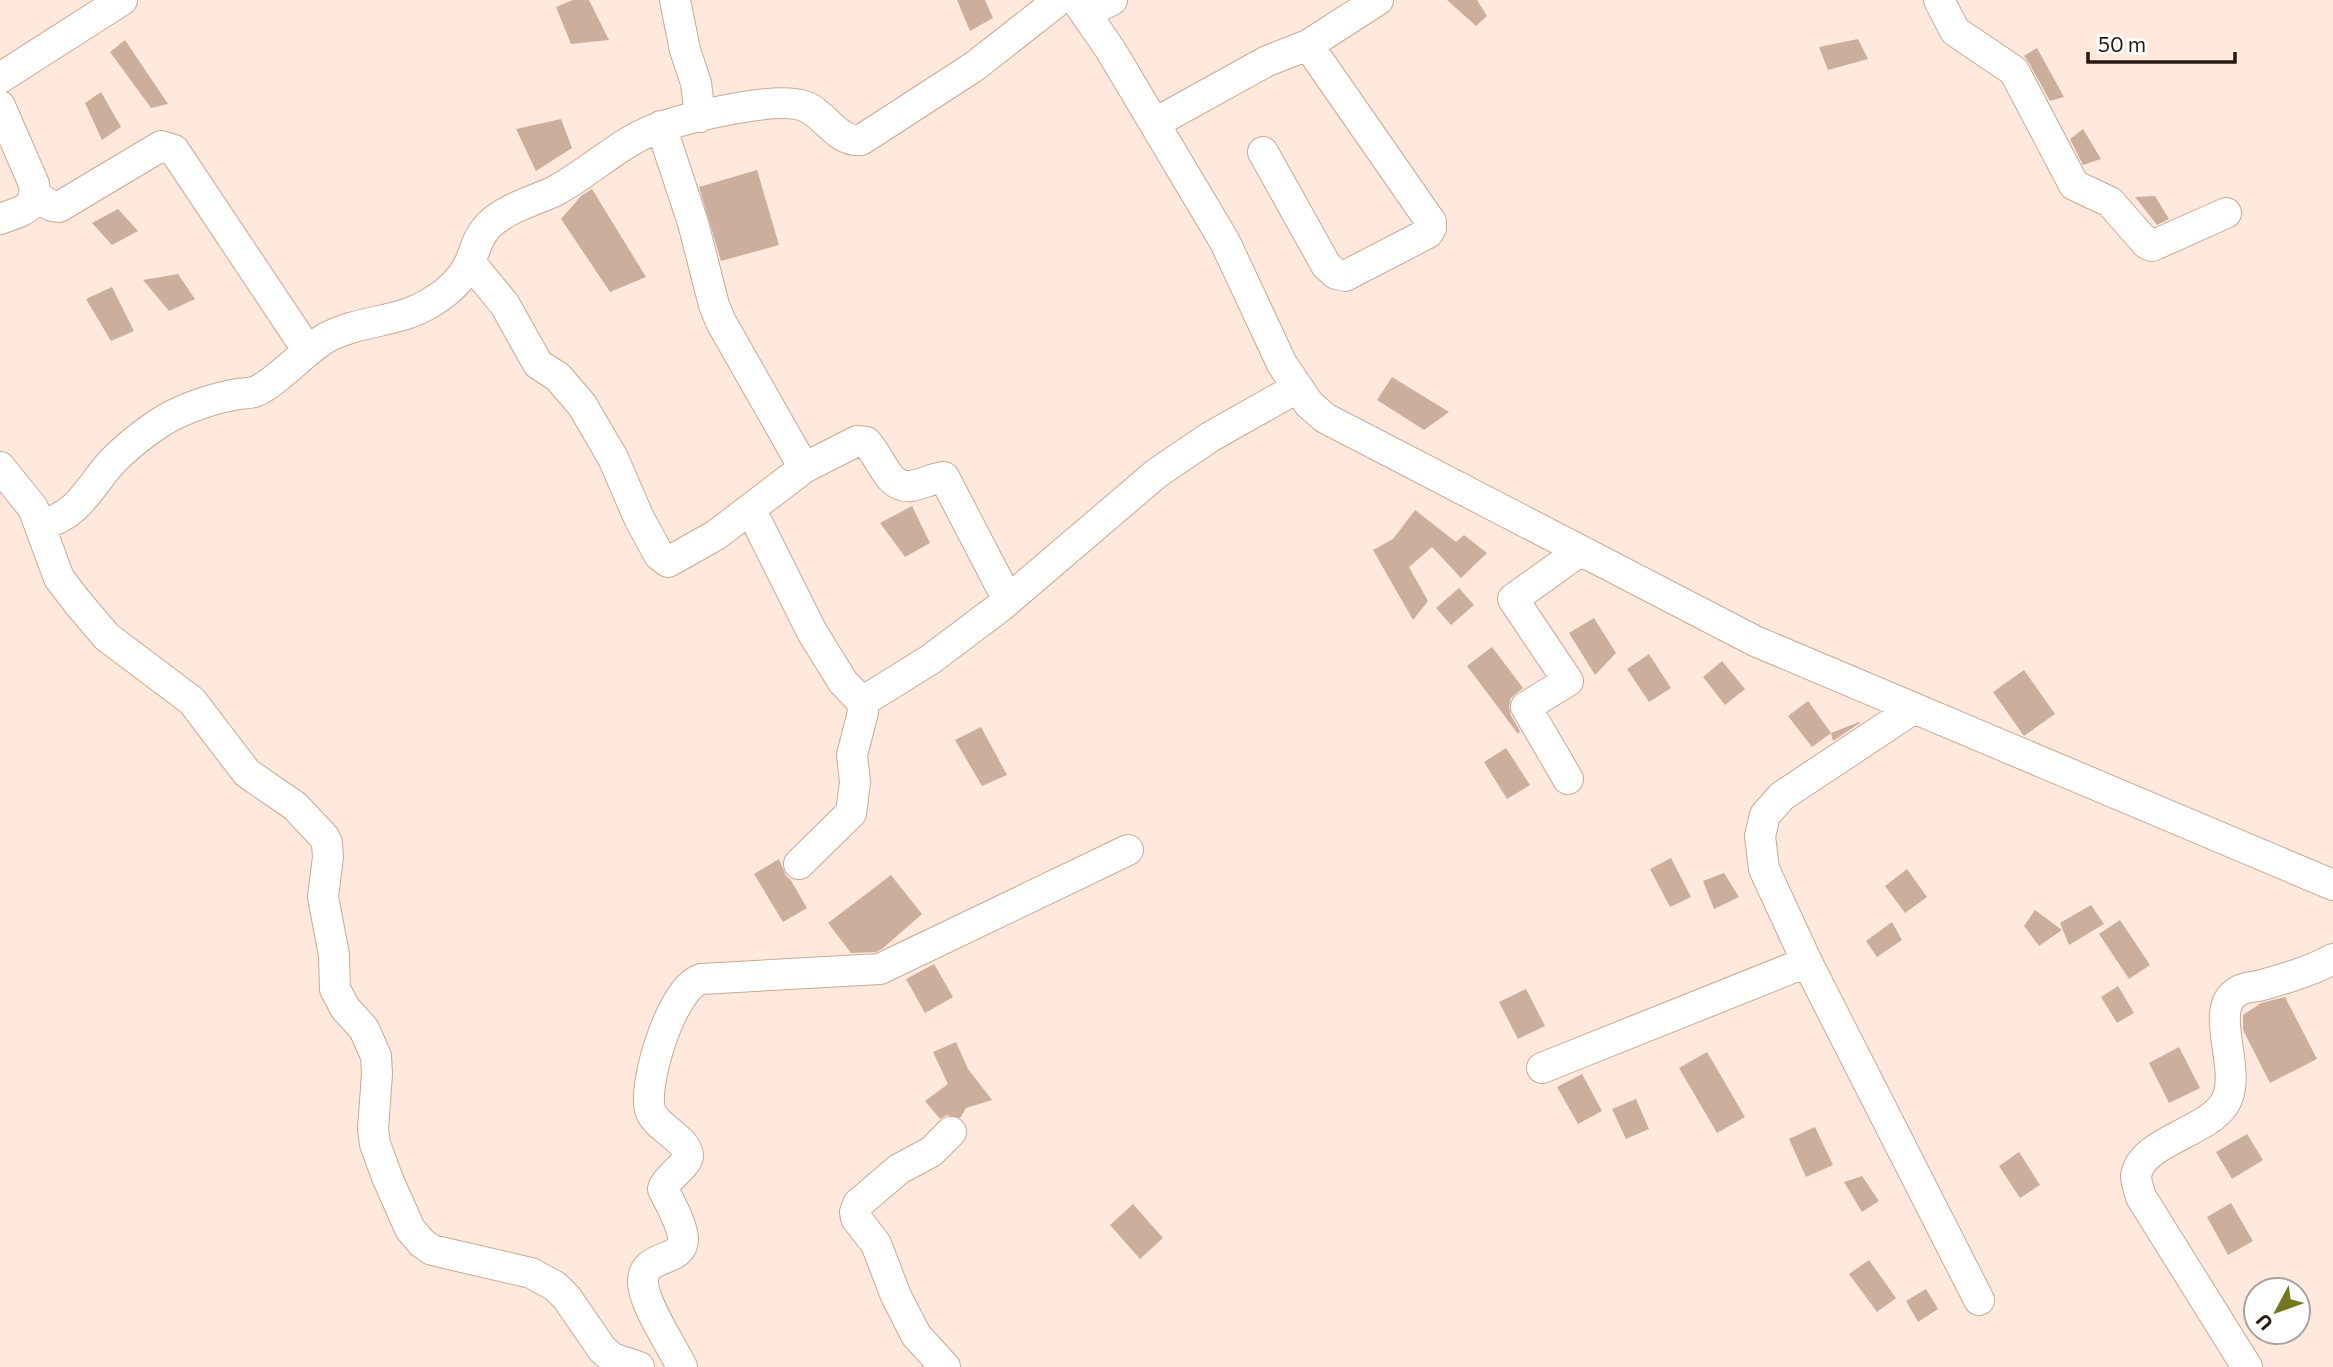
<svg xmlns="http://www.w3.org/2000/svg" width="2333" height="1367" font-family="Commissioner,sans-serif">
	<rect width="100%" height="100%" fill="#ffe9dc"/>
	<path fill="#ccae9d" d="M 573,0 L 589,0 L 609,40 L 571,44 L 556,7 Z
		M 957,0 L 985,0 L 993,18 L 970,31 Z
		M 1447,0 L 1477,0 L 1487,16 L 1476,26 Z
		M 1858,39 L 1868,59 L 1828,70 L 1819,47 Z
		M 125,40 L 168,104 L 151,108 L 110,52 Z
		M 2037,48 L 2064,97 L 2050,101 L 2029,63 L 2024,56 Z
		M 101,92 L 121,127 L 102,140 L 85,103 Z
		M 561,119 L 572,148 L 536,171 L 516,129 Z
		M 2083,129 L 2101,159 L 2083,165 L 2070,139 Z
		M 757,170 L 779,245 L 721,261 L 699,187 Z
		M 592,189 L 646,277 L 610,292 L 561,219 L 581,196 Z
		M 2155,196 L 2169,219 L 2157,225 L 2135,197 Z
		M 118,209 L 138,231 L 112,245 L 92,223 Z
		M 178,274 L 195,299 L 169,311 L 143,280 Z
		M 112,287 L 134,331 L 111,341 L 86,299 Z
		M 1392,377 L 1449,412 L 1424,430 L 1377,400 Z
		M 912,506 L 930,543 L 905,557 L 880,523 Z
		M 1415,510 L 1456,542 L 1464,535 L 1487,553 L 1461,578 L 1432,547 L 1409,567 L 1428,601 L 1413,620 L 1373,550 L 1393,539 Z
		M 1459,588 L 1474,605 L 1451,625 L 1436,608 Z
		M 1594,618 L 1616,653 L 1595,675 L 1569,633 Z
		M 1492,647 L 1523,688 L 1511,698 L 1509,707 L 1511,716 L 1520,731 L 1518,734 L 1467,666 Z
		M 1649,654 L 1671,688 L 1649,702 L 1627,669 Z
		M 1722,661 L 1745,689 L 1725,705 L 1703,677 Z
		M 2024,670 L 2055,714 L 2024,736 L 1993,692 Z
		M 1808,701 L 1831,733 L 1812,747 L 1788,716 Z
		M 1859,722 L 1860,723 L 1833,741 L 1831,733 Z
		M 981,727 L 1007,775 L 982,786 L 955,740 Z
		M 1506,748 L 1530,785 L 1507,799 L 1484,762 Z
		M 1671,858 L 1691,897 L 1670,907 L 1650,869 Z
		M 779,859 L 786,876 L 790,879 L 807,908 L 783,922 L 754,874 Z
		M 1907,869 L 1927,897 L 1905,913 L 1885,886 Z
		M 1724,873 L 1739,897 L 1714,909 L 1703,881 Z
		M 891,875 L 922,914 L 882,949 L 876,952 L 851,953 L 828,923 Z
		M 2091,905 L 2104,924 L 2069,945 L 2060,923 Z
		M 2035,910 L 2062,930 L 2039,946 L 2024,926 Z
		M 2120,920 L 2150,965 L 2129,979 L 2099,934 Z
		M 1892,922 L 1902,940 L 1877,957 L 1866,941 Z
		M 934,964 L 953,997 L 925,1013 L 906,979 Z
		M 2118,986 L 2134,1013 L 2117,1023 L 2101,997 Z
		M 1526,989 L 1545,1026 L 1518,1039 L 1499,1002 Z
		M 2285,997 L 2317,1059 L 2270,1083 L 2243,1030 L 2243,1015 L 2261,1003 Z
		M 956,1042 L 968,1069 L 992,1100 L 966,1108 L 960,1118 L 947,1115 L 940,1119 L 925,1101 L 948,1084 L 933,1052 Z
		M 2179,1047 L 2200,1088 L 2169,1103 L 2149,1063 Z
		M 1707,1052 L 1745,1117 L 1717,1133 L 1679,1068 Z
		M 1582,1074 L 1602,1111 L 1578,1124 L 1557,1087 Z
		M 1636,1099 L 1649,1129 L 1626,1139 L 1612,1109 Z
		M 1815,1127 L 1833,1165 L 1806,1177 L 1789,1139 Z
		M 2247,1134 L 2263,1160 L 2232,1179 L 2216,1152 Z
		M 2019,1152 L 2040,1185 L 2020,1198 L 1999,1166 Z
		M 1862,1176 L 1879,1201 L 1862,1212 L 1844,1182 Z
		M 2231,1203 L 2253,1241 L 2228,1255 L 2207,1217 Z
		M 1133,1204 L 1163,1238 L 1140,1259 L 1110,1225 Z
		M 1869,1260 L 1896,1298 L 1877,1312 L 1849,1274 Z
		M 1926,1289 L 1938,1309 L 1918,1322 L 1906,1301 Z"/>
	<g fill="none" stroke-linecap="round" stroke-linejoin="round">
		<defs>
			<path id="minor" d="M 675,0 L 685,50 L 696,83 L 700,117
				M 1076,0 L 1110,49 L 1225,242 L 1282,364 L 1309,404 L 1325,418 L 1755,641 L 2333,885
				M 1939,0 L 1955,31 L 2014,71 L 2074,185 L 2110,202 L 2147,244 L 2152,246 L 2226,213
				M 1086,13 L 1112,0
				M 0,78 L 122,0
				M 0,106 L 34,184 C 37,210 21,211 0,219
				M 1155,123 L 1267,61 L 1308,45 L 1378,0
				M 661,126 L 693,223 L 714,305 L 721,322 L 804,468
				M 1263,152 L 1326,265 L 1336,274 L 1345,276 L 1428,233 L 1431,228 L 1431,222 L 1308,45
				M 36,196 L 52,206 L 59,207 L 161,146 L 174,150 L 308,351
				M 470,262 L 505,305 L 538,364 L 558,377 L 582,405 L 613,458 L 639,518 L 659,555 L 668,562 L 716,535 L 804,468 L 857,441 L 866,442 C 881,456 887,489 911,486 C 923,484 933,478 944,477 L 1008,600
				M 0,467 L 33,508 L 59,578 L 78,603 L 107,637 L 192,701 L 247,773 L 295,806 L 324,837 L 327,843 L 328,857 L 323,897 L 334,955 L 335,989 L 345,1008 L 364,1029 L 376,1056 L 377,1074 L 373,1129 L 375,1144 L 387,1177 L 410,1229 L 422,1243 L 432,1250 L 531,1273 L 555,1286 L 567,1298 L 602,1349 L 612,1358 L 639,1367
				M 751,510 L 812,632 L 843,682 L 862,702 L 931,659 L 1000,607 L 1157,473 L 1210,437 L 1297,388
				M 41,525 C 78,515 87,491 110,464 C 123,450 139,437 155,426 C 176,411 207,400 233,395 C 240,393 247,394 254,392 C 273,386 305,350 326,338 C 358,320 398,323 430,303 C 447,293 462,280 470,262 C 476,248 478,236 489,225 C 506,208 534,201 555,191 C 591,172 625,137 664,126 C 694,116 776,96 804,106 C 825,113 837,143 861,140 L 975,66 L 1059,0
				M 1913,709 L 1782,796 L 1765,815 L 1760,836 L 1764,869 L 1807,962 L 1979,1300
				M 1568,779 L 1526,707 L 1568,681 L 1513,599 L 1580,551
				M 799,864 L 851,813 L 855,782 L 852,755 L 863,712 L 862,702
				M 1542,1068 L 1807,962
				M 682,1367 C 672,1346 644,1305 643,1283 C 642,1252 683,1264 683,1239 C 683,1226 669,1201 663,1189 C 667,1177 689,1164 688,1155 C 686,1138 655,1127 650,1110 C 643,1082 672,988 701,979 L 880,969 L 1128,850
				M 945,1367 L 916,1335 L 896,1296 L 876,1244 L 856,1218 L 855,1212 L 858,1204 L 899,1169 L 931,1152 L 951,1132
				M 2247,1367 L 2141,1197 C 2139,1190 2136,1182 2136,1176 C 2141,1141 2207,1133 2225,1103 C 2244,1071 2207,1010 2237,992 C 2243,987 2255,987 2262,985 C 2287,978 2311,971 2333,959"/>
		</defs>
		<use href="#minor" stroke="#caa894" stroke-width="32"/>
		<use href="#minor" stroke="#fff" stroke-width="30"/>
	</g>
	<g transform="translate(2277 1311) rotate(229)"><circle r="33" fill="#ffffff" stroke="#a8a3a0" stroke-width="2"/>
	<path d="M0-5L12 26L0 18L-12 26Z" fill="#72761f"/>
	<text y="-10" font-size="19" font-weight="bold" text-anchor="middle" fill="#251911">U</text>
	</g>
	<path d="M2088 52v10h147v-10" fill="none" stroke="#251911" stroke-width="3.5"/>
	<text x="2098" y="52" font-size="21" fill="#251911" stroke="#ffffff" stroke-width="5" paint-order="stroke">50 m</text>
</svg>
